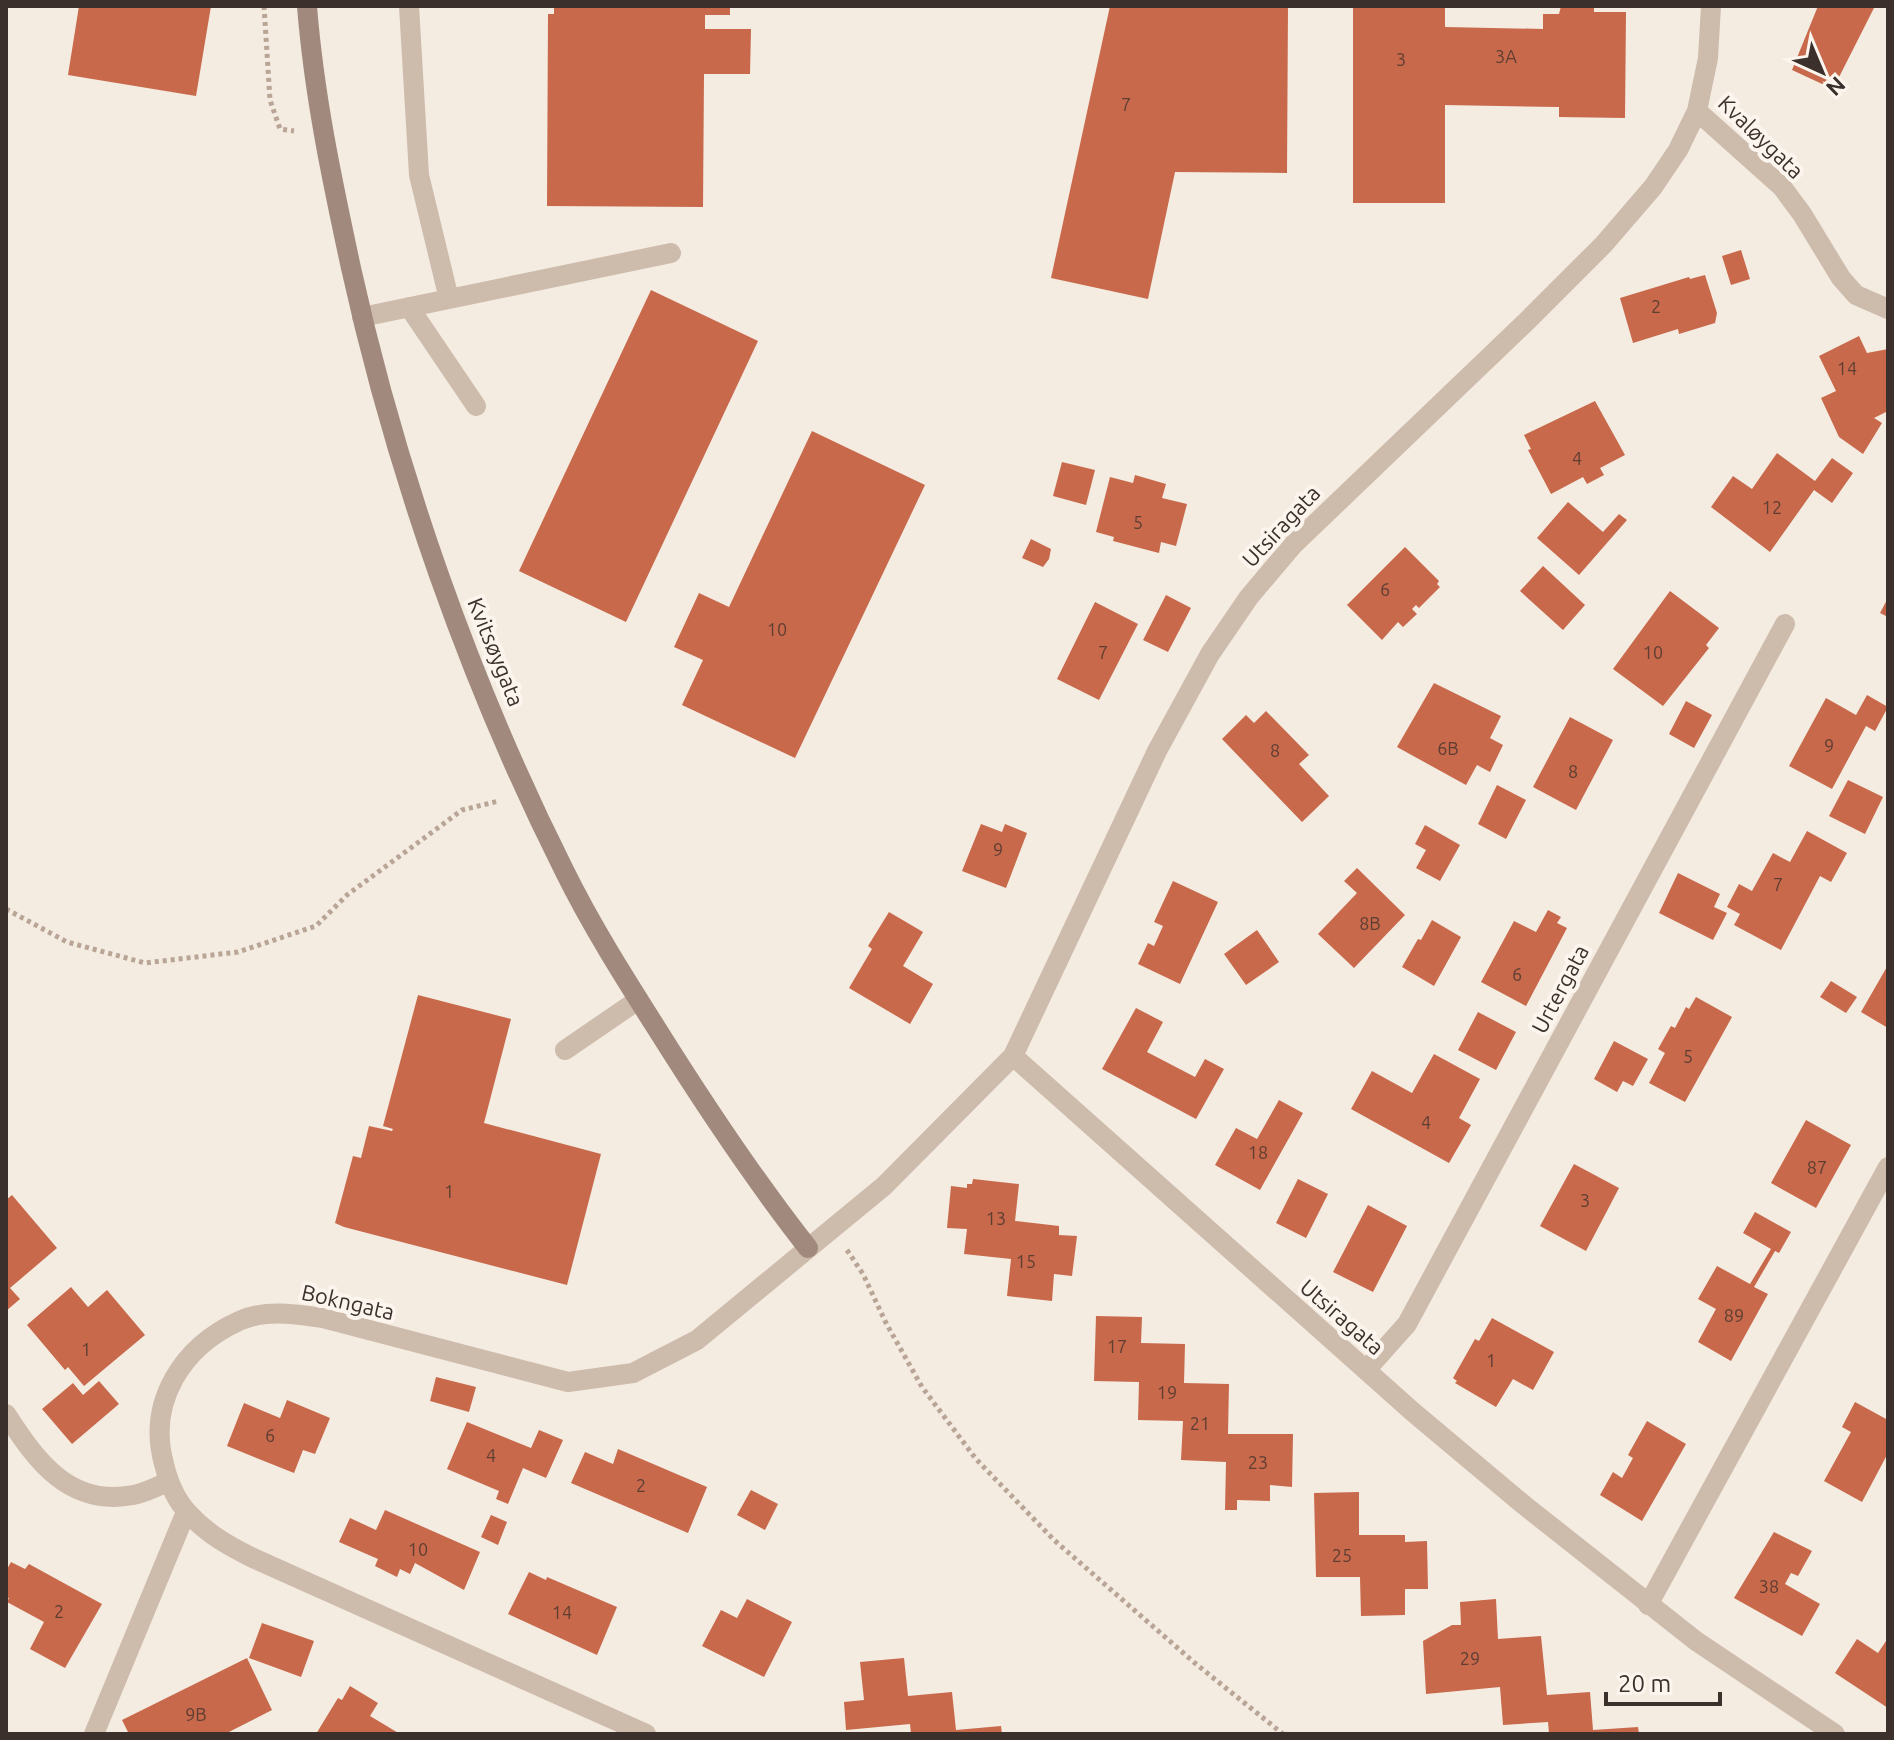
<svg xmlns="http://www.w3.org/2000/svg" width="1894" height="1740" font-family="Ubuntu,sans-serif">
	<rect width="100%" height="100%" fill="#f4ebe1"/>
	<path fill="#c8694b" d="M 79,6 L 211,6 L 196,96 L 68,75 Z
		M 554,6 L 730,6 L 730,15 L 705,15 L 705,29 L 751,29 L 750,74 L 704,74 L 703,207 L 547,206 L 548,14 L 554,14 Z
		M 1110,6 L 1288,6 L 1287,173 L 1175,172 L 1148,299 L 1051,278 Z
		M 1353,6 L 1445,6 L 1445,27 L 1543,29 L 1543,14 L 1559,14 L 1561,6 L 1594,6 L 1594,12 L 1626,12 L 1625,118 L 1559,117 L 1559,107 L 1445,105 L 1445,203 L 1353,203 Z
		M 1818,6 L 1875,6 L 1833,89 L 1792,70 Z
		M 1741,250 L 1750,279 L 1731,285 L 1722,256 Z
		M 1705,275 L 1717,313 L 1715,323 L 1679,334 L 1678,329 L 1633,343 L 1620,298 L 1689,277 L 1690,279 Z
		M 651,290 L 758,341 L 626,622 L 519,571 Z
		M 1859,336 L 1867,353 L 1888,349 L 1888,411 L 1874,418 L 1882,423 L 1863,454 L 1839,437 L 1821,398 L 1836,391 L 1819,356 Z
		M 1595,401 L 1625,455 L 1600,468 L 1604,475 L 1587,484 L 1583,477 L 1551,494 L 1528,450 L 1531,449 L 1524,435 Z
		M 812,431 L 925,485 L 795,758 L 682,705 L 703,660 L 674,647 L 699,593 L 729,607 Z
		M 1777,453 L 1815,481 L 1832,458 L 1853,473 L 1832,503 L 1814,490 L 1770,552 L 1711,507 L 1733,476 L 1752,489 Z
		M 1062,462 L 1095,470 L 1086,505 L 1053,496 Z
		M 1135,475 L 1166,484 L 1162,498 L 1187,504 L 1176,546 L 1161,542 L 1159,553 L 1113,541 L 1114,537 L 1096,532 L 1110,477 L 1133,483 Z
		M 1568,502 L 1603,532 L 1619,514 L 1627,520 L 1579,575 L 1537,538 Z
		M 1031,539 L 1051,549 L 1049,559 L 1043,567 L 1022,558 Z
		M 1405,547 L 1439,581 L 1437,584 L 1440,587 L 1419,608 L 1416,605 L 1412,609 L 1417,614 L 1403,627 L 1398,622 L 1382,640 L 1347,605 Z
		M 1543,566 L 1585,605 L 1563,630 L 1520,591 Z
		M 1670,591 L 1719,628 L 1706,645 L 1709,648 L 1663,706 L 1613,669 Z
		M 1166,595 L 1191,608 L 1168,652 L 1143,640 Z
		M 1888,598 L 1888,617 L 1880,613 Z
		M 1095,602 L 1138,624 L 1099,700 L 1057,679 Z
		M 1434,683 L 1501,716 L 1490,738 L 1503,745 L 1490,772 L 1477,765 L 1466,785 L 1397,747 Z
		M 1867,695 L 1888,707 L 1875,731 L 1866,726 L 1832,789 L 1789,766 L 1826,698 L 1856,715 Z
		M 1686,701 L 1712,715 L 1694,748 L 1669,734 Z
		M 1266,711 L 1309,755 L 1299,764 L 1329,796 L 1302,822 L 1222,739 L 1246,715 L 1254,723 Z
		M 1570,717 L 1613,740 L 1576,810 L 1533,787 Z
		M 1848,780 L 1883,797 L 1865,834 L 1829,816 Z
		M 1497,785 L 1526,800 L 1506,839 L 1478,824 Z
		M 981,824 L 1002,832 L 1005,824 L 1027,833 L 1006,888 L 962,871 Z
		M 1425,825 L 1460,845 L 1440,881 L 1416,868 L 1426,850 L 1415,844 Z
		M 1807,831 L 1847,853 L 1831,882 L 1820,876 L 1781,950 L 1734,925 L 1740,914 L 1727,907 L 1739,884 L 1752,891 L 1773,853 L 1790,862 Z
		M 1357,868 L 1405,915 L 1354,968 L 1318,934 L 1357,893 L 1344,881 Z
		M 1678,873 L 1720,894 L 1714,907 L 1727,913 L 1713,940 L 1659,913 Z
		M 1173,881 L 1218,902 L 1180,984 L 1138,964 L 1148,943 L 1154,946 L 1163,926 L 1154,922 Z
		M 1548,910 L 1561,917 L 1557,923 L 1567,928 L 1526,1006 L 1481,982 L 1514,921 L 1536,932 Z
		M 889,912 L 923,932 L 903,966 L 933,984 L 910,1024 L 849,988 L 872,949 L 868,946 Z
		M 1432,920 L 1461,937 L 1434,986 L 1402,967 L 1418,939 L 1421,940 Z
		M 1257,930 L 1279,962 L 1246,985 L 1224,954 Z
		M 1888,965 L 1888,1028 L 1861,1012 Z
		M 1831,981 L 1857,997 L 1846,1013 L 1820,997 Z
		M 418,995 L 511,1019 L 484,1123 L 601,1154 L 567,1285 L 344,1227 L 335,1223 L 353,1156 L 361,1158 L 369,1126 L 392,1131 L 393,1129 L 383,1126 Z
		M 1696,997 L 1732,1017 L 1685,1102 L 1649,1083 L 1665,1053 L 1658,1049 L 1671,1026 L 1675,1028 L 1686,1007 L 1689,1009 Z
		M 1136,1008 L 1163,1022 L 1147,1052 L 1195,1077 L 1205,1059 L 1224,1069 L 1196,1119 L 1102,1069 Z
		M 1478,1012 L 1516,1032 L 1496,1070 L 1458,1050 Z
		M 1614,1041 L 1648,1059 L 1633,1086 L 1623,1081 L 1617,1092 L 1594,1079 Z
		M 1434,1054 L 1480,1079 L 1459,1118 L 1471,1125 L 1449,1163 L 1351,1109 L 1372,1071 L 1412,1093 Z
		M 1279,1100 L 1303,1113 L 1260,1190 L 1215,1165 L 1236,1128 L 1257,1139 Z
		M 1806,1120 L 1851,1145 L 1816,1208 L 1771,1183 Z
		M 1574,1164 L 1619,1188 L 1586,1251 L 1540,1226 Z
		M 973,1179 L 1019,1184 L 1015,1221 L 1059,1226 L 1059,1235 L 1077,1236 L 1072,1276 L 1054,1274 L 1052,1301 L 1007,1296 L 1011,1259 L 964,1254 L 967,1229 L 947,1228 L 951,1186 L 967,1188 L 967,1184 L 972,1184 Z
		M 1298,1179 L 1328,1194 L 1306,1238 L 1276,1223 Z
		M 12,1195 L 57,1248 L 10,1288 L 20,1299 L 6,1311 L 6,1200 Z
		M 1368,1205 L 1407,1226 L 1373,1292 L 1333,1272 Z
		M 1755,1212 L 1791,1232 L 1779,1253 L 1775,1251 L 1754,1287 L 1768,1294 L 1731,1361 L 1698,1342 L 1716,1309 L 1698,1299 L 1717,1266 L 1750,1284 L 1771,1249 L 1743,1233 Z
		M 71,1287 L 88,1307 L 107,1290 L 145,1335 L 84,1386 L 68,1367 L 65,1370 L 27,1325 Z
		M 1096,1316 L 1142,1317 L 1141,1343 L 1185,1344 L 1184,1383 L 1229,1384 L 1228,1434 L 1293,1434 L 1292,1487 L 1270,1485 L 1270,1501 L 1237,1500 L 1237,1510 L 1225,1510 L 1226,1462 L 1181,1460 L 1183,1421 L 1138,1420 L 1139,1382 L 1094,1381 Z
		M 1492,1318 L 1554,1352 L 1533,1390 L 1513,1379 L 1496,1407 L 1455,1383 L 1457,1381 L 1453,1378 L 1475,1339 L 1479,1341 Z
		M 436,1377 L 476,1387 L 469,1412 L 430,1401 Z
		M 99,1381 L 119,1404 L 72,1444 L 42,1409 L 73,1383 L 83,1395 Z
		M 287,1400 L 330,1418 L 315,1454 L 303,1450 L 294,1473 L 227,1446 L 244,1403 L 280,1418 Z
		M 1855,1402 L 1888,1420 L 1888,1453 L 1862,1502 L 1824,1481 L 1851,1432 L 1842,1427 Z
		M 1647,1421 L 1686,1444 L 1642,1521 L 1600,1495 L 1613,1472 L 1622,1478 L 1633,1458 L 1628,1455 Z
		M 467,1422 L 531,1448 L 539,1430 L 563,1440 L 546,1478 L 523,1468 L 508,1504 L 496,1499 L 499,1491 L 447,1469 Z
		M 618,1449 L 707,1487 L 688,1533 L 571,1483 L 585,1452 L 613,1464 Z
		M 751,1490 L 778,1504 L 765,1530 L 737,1515 Z
		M 1359,1492 L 1359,1535 L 1405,1535 L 1405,1542 L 1427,1541 L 1428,1589 L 1405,1589 L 1405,1615 L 1361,1616 L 1360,1577 L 1316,1577 L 1314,1493 Z
		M 385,1510 L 480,1552 L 464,1590 L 415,1563 L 410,1574 L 400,1569 L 397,1577 L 375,1566 L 378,1559 L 339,1542 L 350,1518 L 376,1530 Z
		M 491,1515 L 507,1522 L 498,1545 L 481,1537 Z
		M 1774,1532 L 1812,1551 L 1798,1576 L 1791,1573 L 1785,1584 L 1820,1604 L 1802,1636 L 1734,1598 Z
		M 11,1562 L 25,1569 L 29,1564 L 102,1604 L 65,1668 L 30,1649 L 44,1622 L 7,1602 L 9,1598 L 6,1597 L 6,1571 Z
		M 529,1572 L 546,1580 L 547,1577 L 617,1607 L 597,1655 L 508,1614 Z
		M 747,1599 L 792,1622 L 764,1677 L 702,1646 L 721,1610 L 737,1618 Z
		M 1496,1599 L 1498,1639 L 1541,1636 L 1547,1695 L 1590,1692 L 1593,1730 L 1638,1727 L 1639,1734 L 1549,1734 L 1548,1722 L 1503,1725 L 1500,1687 L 1426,1694 L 1423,1641 L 1452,1625 L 1461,1625 L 1460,1602 Z
		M 262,1623 L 314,1641 L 301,1677 L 249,1658 Z
		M 1888,1638 L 1888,1708 L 1835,1673 L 1857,1639 L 1878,1653 Z
		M 247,1658 L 272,1710 L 225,1734 L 129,1734 L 122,1720 Z
		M 904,1658 L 908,1696 L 952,1692 L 956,1730 L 1001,1726 L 1002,1734 L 911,1734 L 910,1724 L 846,1730 L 844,1702 L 864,1700 L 860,1662 Z
		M 350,1686 L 378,1703 L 370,1716 L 400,1734 L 316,1734 L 338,1698 L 342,1700 Z"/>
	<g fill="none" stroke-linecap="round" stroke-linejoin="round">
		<path stroke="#b9a596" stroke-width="5" stroke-dasharray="4 4" stroke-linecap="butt" d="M 264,6 L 270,100 L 280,129 L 294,131
			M 6,909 L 67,942 L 145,963 L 238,952 L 316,926 L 347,895 L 462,810 L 499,801
			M 847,1250 L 863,1274 L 886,1323 L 922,1387 L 976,1459 L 1054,1540 L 1196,1664 L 1283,1734"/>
		<path stroke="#cdbbac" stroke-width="20" d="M 409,6 L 419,175 L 449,299
			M 409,307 L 476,406
			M 362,317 L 671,253
			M 565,1050 L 638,1000"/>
		<path stroke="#cdbbac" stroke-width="20" d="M 1697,111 L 1782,187 L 1802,214 L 1841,278 L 1856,295 L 1888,309
			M 1013,1056 L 1413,1412 L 1524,1505 L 1696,1641 L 1835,1734
			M 1366,1370 L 1407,1324 L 1785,624
			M 6,1414 C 37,1462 70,1507 133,1495 C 145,1493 157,1486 169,1482
			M 1648,1605 L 1888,1167
			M 94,1734 L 186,1512
			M 646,1734 L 253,1558 C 229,1546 207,1534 188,1513 C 176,1500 168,1481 164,1464 C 147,1402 182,1347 239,1321 C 265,1309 295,1314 323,1318 L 568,1382 L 633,1373 L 697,1340 L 884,1186 L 1013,1056 L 1157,751 L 1210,654 L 1249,597 L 1293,545 L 1527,321 L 1604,244 L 1653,187 L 1678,150 L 1697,111 L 1708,58 L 1711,6"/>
		<path stroke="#a18a7d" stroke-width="20" d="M 307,6 C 314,95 332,180 351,268 C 396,472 470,683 564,870 C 591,925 624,977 657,1029 C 704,1104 753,1178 808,1248"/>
	</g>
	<g text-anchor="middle" stroke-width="8" stroke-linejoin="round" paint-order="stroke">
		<g font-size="18" fill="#5e3e33">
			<text x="1506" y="63">3A</text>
			<text x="1401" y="66">3</text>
			<text x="1126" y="111">7</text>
			<text x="1656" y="313">2</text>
			<text x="1847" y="375">14</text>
			<text x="1577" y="465">4</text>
			<text x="1772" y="514">12</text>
			<text x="1138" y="529">5</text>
			<text x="1385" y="596">6</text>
			<text x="777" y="636">10</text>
			<text x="1103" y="659">7</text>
			<text x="1653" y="659">10</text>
			<text x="1829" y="752">9</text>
			<text x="1448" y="755">6B</text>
			<text x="1275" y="757">8</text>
			<text x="1573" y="778">8</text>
			<text x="998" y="856">9</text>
			<text x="1778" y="891">7</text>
			<text x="1370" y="930">8B</text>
			<text x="1517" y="981">6</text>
			<text x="1688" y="1063">5</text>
			<text x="1426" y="1129">4</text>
			<text x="1258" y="1159">18</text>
			<text x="1817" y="1174">87</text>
			<text x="449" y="1198">1</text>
			<text x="1585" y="1207">3</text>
			<text x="996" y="1225">13</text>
			<text x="1026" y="1268">15</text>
			<text x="1734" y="1322">89</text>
			<text x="1117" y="1353">17</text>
			<text x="86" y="1356">1</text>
			<text x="1491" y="1367">1</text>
			<text x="1167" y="1399">19</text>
			<text x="1200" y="1430">21</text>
			<text x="270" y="1442">6</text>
			<text x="491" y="1462">4</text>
			<text x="1258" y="1469">23</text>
			<text x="641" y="1492">2</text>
			<text x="418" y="1556">10</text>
			<text x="1342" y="1562">25</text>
			<text x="1769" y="1593">38</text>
			<text x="59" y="1618">2</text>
			<text x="562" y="1619">14</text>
			<text x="1470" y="1665">29</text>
			<text x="196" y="1721">9B</text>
		</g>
		<g font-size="22" fill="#3b302b" stroke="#fbf5ee">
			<text transform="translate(1761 137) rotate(44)" y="8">Kvaløygata</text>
			<text transform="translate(1281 526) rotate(-47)" y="8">Utsiragata</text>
			<text transform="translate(496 652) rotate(68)" y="8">Kvitsøygata</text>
			<text transform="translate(1560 989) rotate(-62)" y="8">Urtergata</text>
			<text transform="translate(348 1302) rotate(13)" y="8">Bokngata</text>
			<text transform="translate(1342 1317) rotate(41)" y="8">Utsiragata</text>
		</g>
	</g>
	<rect width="1894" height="1740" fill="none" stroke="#3b302b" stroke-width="16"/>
	<g transform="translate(1822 72) rotate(136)" stroke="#fbf5ee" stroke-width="6" paint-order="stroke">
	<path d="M0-6L14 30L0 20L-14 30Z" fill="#3b302b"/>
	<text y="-12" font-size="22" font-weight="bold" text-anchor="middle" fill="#3b302b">N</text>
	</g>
	<path d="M1606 1692v12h114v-12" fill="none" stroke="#3b302b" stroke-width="4"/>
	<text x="1618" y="1692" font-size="24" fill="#3b302b" stroke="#fbf5ee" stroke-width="6" paint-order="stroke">20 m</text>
</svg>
